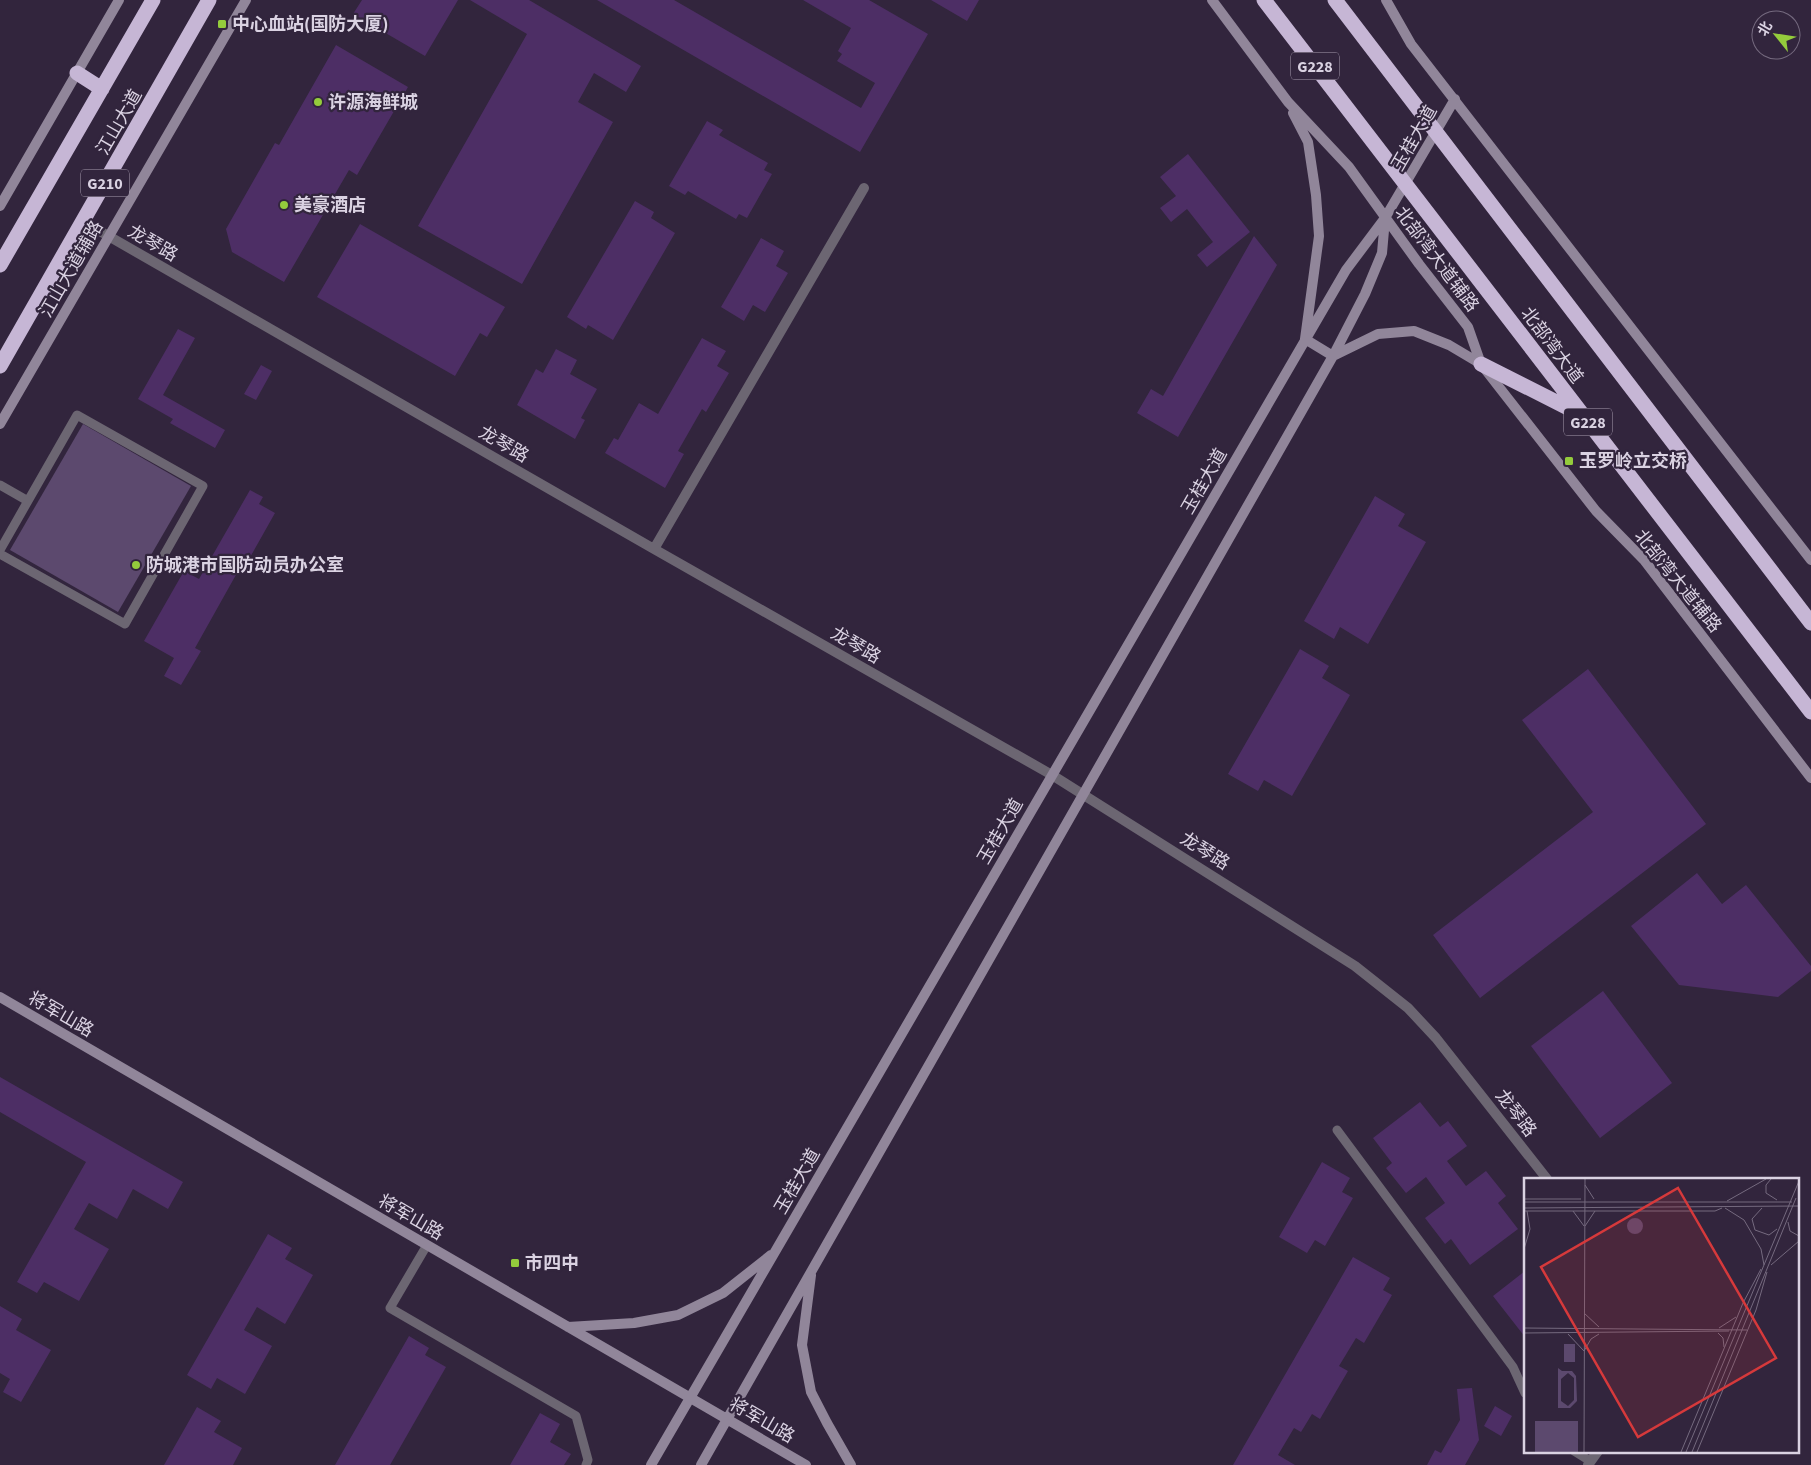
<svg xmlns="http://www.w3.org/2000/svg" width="1811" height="1465" font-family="'Source Sans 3','Noto Sans SC',sans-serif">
	<rect width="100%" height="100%" fill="#32253d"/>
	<path fill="#5c496e" d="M 83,424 L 191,486 L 118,612 L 10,550 Z"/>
	<path fill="#4d2e65" d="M 362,0 L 458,0 L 425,56 L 353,14 Z
		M 470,0 L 529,0 L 641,66 L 626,92 L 594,73 L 578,102 L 613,122 L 522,284 L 418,226 L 527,34 Z
		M 597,0 L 674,0 L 861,108 L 875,83 L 837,61 L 842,54 L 838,51 L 851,28 L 803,0 L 869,0 L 928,34 L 860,152 Z
		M 931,0 L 979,0 L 967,21 Z
		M 336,45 L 408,87 L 357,175 L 349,170 L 284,282 L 232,252 L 226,229 L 275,143 L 279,145 Z
		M 707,121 L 723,130 L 719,135 L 768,163 L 764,170 L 772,174 L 747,218 L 739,214 L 736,219 L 688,191 L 685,195 L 669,186 Z
		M 1188,154 L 1250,232 L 1207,267 L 1197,255 L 1213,242 L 1187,209 L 1171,222 L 1160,208 L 1176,196 L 1160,177 Z
		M 635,201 L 654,212 L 651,218 L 675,233 L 613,340 L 588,325 L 586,329 L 567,317 Z
		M 360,224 L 505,307 L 487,337 L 480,333 L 455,376 L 317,297 Z
		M 1254,236 L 1277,265 L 1178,437 L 1137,413 L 1151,389 L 1163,396 Z
		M 761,238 L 784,251 L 776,266 L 788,273 L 765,312 L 753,305 L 744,321 L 721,307 Z
		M 178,329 L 195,338 L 163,395 L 225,430 L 215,448 L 170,423 L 173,419 L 138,399 Z
		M 702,338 L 726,351 L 717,366 L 729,373 L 706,412 L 702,409 L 678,451 L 684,454 L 665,488 L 605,453 L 614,438 L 618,440 L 639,403 L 658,414 Z
		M 556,349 L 577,360 L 570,374 L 597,389 L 581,418 L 585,420 L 575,439 L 517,405 L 536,369 L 543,373 Z
		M 261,365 L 272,371 L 256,400 L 244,394 Z
		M 250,490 L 263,497 L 259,504 L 275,513 L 240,575 L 237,573 L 195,648 L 201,651 L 181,685 L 164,676 L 174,658 L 144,641 L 184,571 L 199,579 Z
		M 1375,496 L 1405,514 L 1398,526 L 1426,542 L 1368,644 L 1340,627 L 1334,639 L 1304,621 Z
		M 1300,649 L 1329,666 L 1322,678 L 1350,695 L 1292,796 L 1264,780 L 1258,791 L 1228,774 Z
		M 1588,669 L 1706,824 L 1480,998 L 1433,935 L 1593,812 L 1522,720 Z
		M 1697,873 L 1722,904 L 1746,885 L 1811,966 L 1811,971 L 1778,997 L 1679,985 L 1631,926 Z
		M 1603,991 L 1672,1083 L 1600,1138 L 1531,1046 Z
		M 0,1077 L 183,1182 L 168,1209 L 133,1189 L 117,1219 L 89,1203 L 74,1229 L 109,1249 L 79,1301 L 44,1282 L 37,1293 L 17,1282 L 86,1162 L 0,1112 Z
		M 1420,1102 L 1440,1127 L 1448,1121 L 1467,1146 L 1447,1161 L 1466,1186 L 1486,1171 L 1506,1196 L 1498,1203 L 1518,1229 L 1470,1265 L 1451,1239 L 1445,1244 L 1425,1218 L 1445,1203 L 1426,1177 L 1406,1193 L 1386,1168 L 1392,1163 L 1373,1138 Z
		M 1322,1162 L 1350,1178 L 1342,1192 L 1353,1198 L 1325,1246 L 1315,1240 L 1307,1253 L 1279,1237 Z
		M 268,1234 L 292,1248 L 285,1259 L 313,1275 L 285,1324 L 257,1307 L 244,1330 L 272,1346 L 245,1394 L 217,1378 L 211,1389 L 187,1375 Z
		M 1353,1257 L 1390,1278 L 1383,1290 L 1392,1295 L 1364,1343 L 1356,1338 L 1339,1366 L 1348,1371 L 1320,1419 L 1312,1414 L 1301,1432 L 1294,1428 L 1278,1455 L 1295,1465 L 1233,1465 Z
		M 1525,1271 L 1525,1337 L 1493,1296 Z
		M 0,1306 L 22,1319 L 16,1330 L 51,1350 L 21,1402 L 3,1392 L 10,1379 L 0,1373 Z
		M 409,1336 L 429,1348 L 425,1355 L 446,1367 L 390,1465 L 335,1465 Z
		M 1472,1388 L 1479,1440 L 1465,1465 L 1427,1465 L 1435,1450 L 1441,1453 L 1460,1420 L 1457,1389 Z
		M 1495,1406 L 1512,1416 L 1501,1436 L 1484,1426 Z
		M 197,1407 L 221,1421 L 214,1432 L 242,1448 L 233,1465 L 164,1465 Z
		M 540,1413 L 560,1424 L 550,1442 L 571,1454 L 564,1465 L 510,1465 Z"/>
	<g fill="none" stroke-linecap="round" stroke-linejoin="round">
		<path stroke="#6c6672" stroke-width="9" d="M 0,485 L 28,501
			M 0,550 L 77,415 L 203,486 L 125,624 L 0,554
			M 1337,1130 L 1513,1367 L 1525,1393
			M 427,1245 L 390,1308 L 576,1416 L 588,1460 L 586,1465
			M 1574,1451 L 1590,1461"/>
		<path stroke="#6c6672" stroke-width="10" d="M 84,222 L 654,549 L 1052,775 L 1355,966 L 1408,1008 L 1436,1038 L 1547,1179
			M 654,549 L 864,188
			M 1588,1465 L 1598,1451"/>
		<path stroke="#91869a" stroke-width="10" d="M 1212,0 L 1288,102 L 1349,167 L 1419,264 L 1468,327 L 1481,364 L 1596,511 L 1644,560 L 1811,778
			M 1386,0 L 1411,44 L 1811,560
			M 1293,113 L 1308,142 L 1316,195 L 1319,236 L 1305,339 L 1333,356
			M 0,206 L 119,0
			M 1333,356 L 1378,334 L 1414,331 L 1449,345 L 1481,364
			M 0,424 L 246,0
			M 0,997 L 806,1465
			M 811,1275 L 802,1345 L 811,1392 L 827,1423 L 851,1465
			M 568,1327 L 634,1323 L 678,1315 L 723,1293 L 771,1255
			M 651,1465 L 1346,270 L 1385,218 L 1455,99
			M 701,1465 L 1333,356 L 1365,294 L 1382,253 L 1385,219"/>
		<path stroke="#c6b6d5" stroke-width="15" d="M 1264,0 L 1811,712
			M 1335,0 L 1811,623
			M 77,73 L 102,89
			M 0,265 L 153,0
			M 1481,364 L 1580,414
			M 0,366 L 209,0"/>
	</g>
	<g fill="#94cc3c" stroke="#32253d" stroke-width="2">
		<rect x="217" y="19" width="10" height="10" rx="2.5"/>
		<circle cx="318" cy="102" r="5"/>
		<circle cx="284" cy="205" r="5"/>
		<rect x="1564" y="456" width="10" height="10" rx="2.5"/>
		<circle cx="136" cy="565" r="5"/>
		<rect x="510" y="1258" width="10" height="10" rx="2.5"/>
	</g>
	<g text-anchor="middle" stroke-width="4.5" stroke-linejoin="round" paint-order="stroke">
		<g fill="#32253d" stroke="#a89eb0" stroke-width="1">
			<rect x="1291" y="52.5" width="48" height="27" rx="4"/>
			<rect x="81" y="169.5" width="48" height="27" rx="4"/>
			<rect x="1564" y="408.5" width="48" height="27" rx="4"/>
		</g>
		<g font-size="16" font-weight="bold" fill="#dad2e2">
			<text x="1315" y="72">G228</text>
			<text x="105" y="189">G210</text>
			<text x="1588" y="428">G228</text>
		</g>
		<g font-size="18" font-weight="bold" fill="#dad2e2" stroke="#32253d" text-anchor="start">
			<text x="232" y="30">中心血站(国防大厦)</text>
			<text x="328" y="108">许源海鲜城</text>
			<text x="294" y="211">美豪酒店</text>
			<text x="1579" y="467">玉罗岭立交桥</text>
			<text x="146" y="571">防城港市国防动员办公室</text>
			<text x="525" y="1269">市四中</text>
		</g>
		<g font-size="18" fill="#dad2e2" stroke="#32253d">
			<text transform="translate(119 122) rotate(-60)" y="6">江山大道</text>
			<text transform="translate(1414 138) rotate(-60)" y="6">玉桂大道</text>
			<text transform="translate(153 243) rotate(30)" y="6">龙琴路</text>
			<text transform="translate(1437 259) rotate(53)" y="6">北部湾大道辅路</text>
			<text transform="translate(71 269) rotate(-60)" y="6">江山大道辅路</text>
			<text transform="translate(1552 345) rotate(53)" y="6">北部湾大道</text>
			<text transform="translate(504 444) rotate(30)" y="6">龙琴路</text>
			<text transform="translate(1204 481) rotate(-60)" y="6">玉桂大道</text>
			<text transform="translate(1678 581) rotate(51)" y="6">北部湾大道辅路</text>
			<text transform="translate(856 645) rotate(30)" y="6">龙琴路</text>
			<text transform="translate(1000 831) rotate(-60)" y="6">玉桂大道</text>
			<text transform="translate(1205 851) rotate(32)" y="6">龙琴路</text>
			<text transform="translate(61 1014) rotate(30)" y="6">将军山路</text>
			<text transform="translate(1516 1113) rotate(52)" y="6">龙琴路</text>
			<text transform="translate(797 1181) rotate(-60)" y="6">玉桂大道</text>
			<text transform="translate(411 1217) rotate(30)" y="6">将军山路</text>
			<text transform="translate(762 1420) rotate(30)" y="6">将军山路</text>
		</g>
	</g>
	<g transform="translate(1524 1178)">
		<rect width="275" height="275" fill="#32253d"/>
		<path d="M103 48a8 8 0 1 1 16 0a8 8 0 1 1-16 0ZM 40,166 L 51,166 L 51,184 L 40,184 ZM 34,190 L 38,193 L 48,193 L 52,198 L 53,223 L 46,230 L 34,230 ZM 44,195 L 50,200 L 50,222 L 44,228 L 37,223 L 37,201 ZM 11,243 L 54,243 L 54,274 L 11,274 Z" fill="#5c496e" fill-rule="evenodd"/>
		<path fill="none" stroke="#756a7f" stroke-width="1" d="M 247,1 L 242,7 L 242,15 L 253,22M 61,7 L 70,21M 0,21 L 57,21M 203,23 L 242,1M 0,24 L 268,24M 0,30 L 275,28M 201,30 L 220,42 L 237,71 L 240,87M 238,30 L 228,41 L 231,52 L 245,57 L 253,51M 0,33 L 191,33 L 198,30M 49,33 L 60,48M 264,44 L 266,53 L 275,58M 61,48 L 71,33M 0,71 L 6,51 L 3,33M 247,87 L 275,63M 60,135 L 75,149M 0,150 L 223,152M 195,150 L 212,139M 0,155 L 205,153M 194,155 L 199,160 L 200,169M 44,156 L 60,173 L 67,161 L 75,156M 60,274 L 61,1M 157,274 L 219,125 L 237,91M 162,274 L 275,3M 168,274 L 272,20M 173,274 L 232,132 L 243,94"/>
		<path fill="#d6393b" fill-opacity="0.15" stroke="#d6393b" stroke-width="2.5" d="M 154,10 L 252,180 L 114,259 L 17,89 Z"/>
		<rect width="275" height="275" fill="none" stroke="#dad2e2" stroke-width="2.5"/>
	</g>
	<g transform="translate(1776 35) rotate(300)"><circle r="24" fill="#32253d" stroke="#756a7f"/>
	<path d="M0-4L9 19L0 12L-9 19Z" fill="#94cc3c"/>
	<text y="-8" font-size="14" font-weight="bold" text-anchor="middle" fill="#dad2e2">北</text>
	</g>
</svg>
